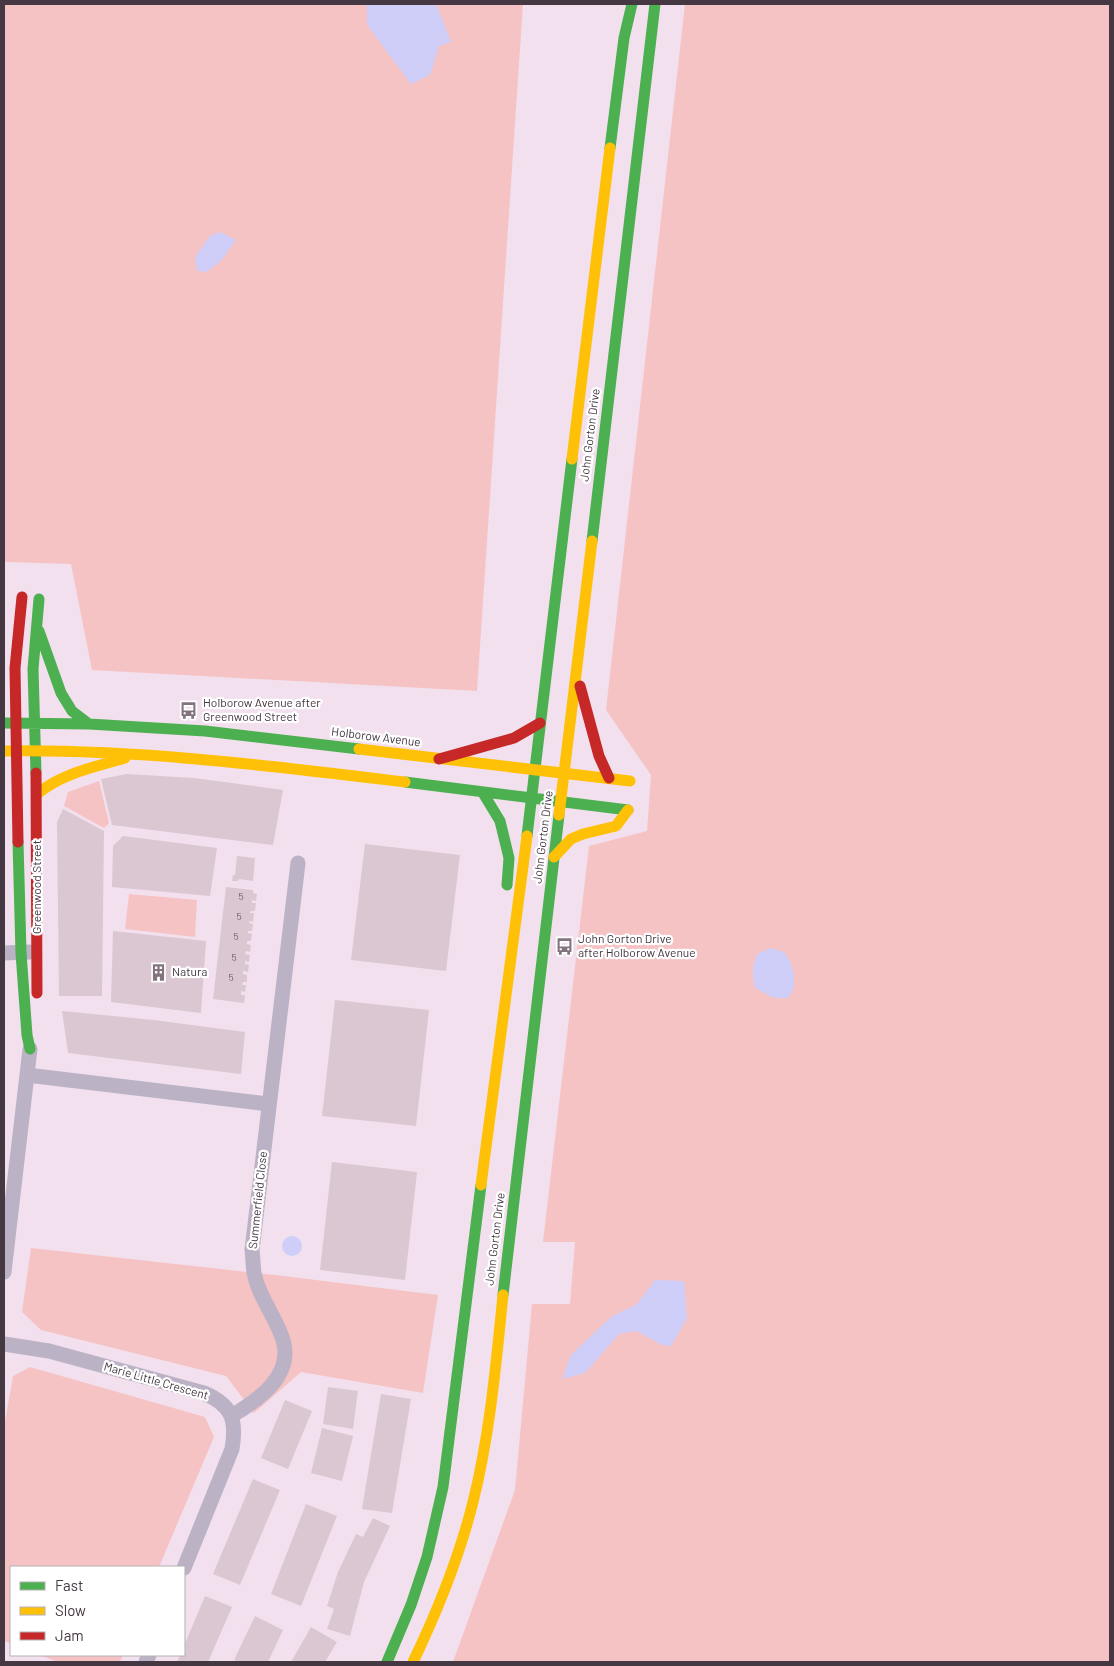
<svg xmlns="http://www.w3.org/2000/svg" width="1114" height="1666" font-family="Barlow,sans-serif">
	<rect width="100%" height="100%" fill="#f2e0ee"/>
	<path fill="#f6c3c5" d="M 4,4 L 523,4 L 477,691 L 92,670 L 71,564 L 4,562 Z
		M 685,4 L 1110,4 L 1110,1662 L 453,1662 L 515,1490 L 532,1304 L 570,1304 L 575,1242 L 543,1242 L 589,846 L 647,831 L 651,775 L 606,710 Z
		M 99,781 L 109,823 L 104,828 L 64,806 L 68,792 Z
		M 129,894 L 197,900 L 195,937 L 125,929 Z
		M 31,1248 L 275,1275 L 438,1295 L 423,1393 L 301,1372 L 254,1413 L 226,1376 L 41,1330 L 22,1312 Z
		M 30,1367 L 205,1417 L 214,1437 L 159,1567 L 11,1567 L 11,1644 L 4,1641 L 4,1427 L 13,1376 Z
		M 39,1655 L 123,1655 L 120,1662 L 58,1662 Z"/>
	<path fill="#cecef8" d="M 367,4 L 436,4 L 451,42 L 439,46 L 430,75 L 411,84 L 367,25 Z
		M 220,232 L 236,240 L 221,261 L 206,272 L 197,271 L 195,257 L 210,236 Z
		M 770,948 L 784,952 L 790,961 L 794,974 L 794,988 L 788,998 L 774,998 L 755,988 C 752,975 752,966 757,954 Z
		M282 1246a10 10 0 1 1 20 0a10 10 0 1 1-20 0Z
		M 655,1280 L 684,1281 L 687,1318 L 671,1346 L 662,1345 L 636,1331 L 619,1334 L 585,1373 L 562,1379 L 571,1355 L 611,1317 L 637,1304 Z"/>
	<path fill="#dbc7d2" d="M 127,774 L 194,778 L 283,790 L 273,845 L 112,825 L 101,779 Z
		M 63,809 L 104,831 L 102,996 L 59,996 L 57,822 Z
		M 123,836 L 217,848 L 210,896 L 112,887 L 113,846 Z
		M 365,844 L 460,855 L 446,971 L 351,960 Z
		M 237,856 L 255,858 L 253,881 L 239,879 L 238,881 L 232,881 L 233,875 L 235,875 Z
		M 226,887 L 253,890 L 253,893 L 257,894 L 256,901 L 252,900 L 252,903 L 256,903 L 255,911 L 251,911 L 250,913 L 254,913 L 253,922 L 250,921 L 249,923 L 253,924 L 252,931 L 248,931 L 248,933 L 252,934 L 251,941 L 247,941 L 247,944 L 251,945 L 250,952 L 246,951 L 245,954 L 250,955 L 249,962 L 245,961 L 245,964 L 249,965 L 248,972 L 243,971 L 243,974 L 247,975 L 247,982 L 243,982 L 242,985 L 246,985 L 245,992 L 241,991 L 241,995 L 245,995 L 244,1003 L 213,999 Z
		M 113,931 L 206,941 L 201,1013 L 111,1002 Z
		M 335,1000 L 429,1010 L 416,1126 L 322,1116 Z
		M 62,1011 L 154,1020 L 245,1032 L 241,1074 L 68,1053 Z
		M 332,1162 L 417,1172 L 405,1280 L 320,1270 Z
		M 328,1387 L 358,1391 L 353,1429 L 323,1424 Z
		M 381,1394 L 411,1399 L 392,1513 L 362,1509 Z
		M 285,1400 L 312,1411 L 288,1469 L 261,1458 Z
		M 322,1428 L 353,1436 L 342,1481 L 311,1473 Z
		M 253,1479 L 280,1490 L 240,1585 L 213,1574 Z
		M 306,1504 L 337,1516 L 301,1606 L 271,1594 Z
		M 373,1518 L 390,1526 L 364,1582 L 350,1636 L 327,1629 L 334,1609 L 327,1606 L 338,1572 L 356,1534 L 363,1537 Z
		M 205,1596 L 232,1607 L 208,1662 L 177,1662 L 180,1655 L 184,1655 L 184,1646 Z
		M 255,1616 L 283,1630 L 268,1662 L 239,1662 L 234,1660 Z
		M 311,1627 L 337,1642 L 325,1662 L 291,1662 Z"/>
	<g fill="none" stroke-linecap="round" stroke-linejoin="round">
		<path stroke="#bcb2c5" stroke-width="15" d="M 4,953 L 30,952
			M 27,1075 L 268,1104
			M 4,1272 L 30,1049
			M 4,1344 L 49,1351 L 204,1393 C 232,1405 237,1420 232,1449 L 184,1568
			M 231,1416 C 257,1401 294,1376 283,1340 C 276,1317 259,1298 254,1273 C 253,1266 253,1258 252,1250 L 298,863
			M 146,1662 L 149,1655"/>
		<path stroke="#4caf50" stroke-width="11" d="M 610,148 L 624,38 L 632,4
			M 592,541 L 655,4
			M 39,631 L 61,693 L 72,711 L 89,724
			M 4,723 L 89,724 L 205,731 L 359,749
			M 36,773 L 33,669 L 39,599
			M 405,782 L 628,810
			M 483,793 L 500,821 L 509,858 L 507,885
			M 527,836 L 572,459
			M 18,842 L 21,953 L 27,1035 L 30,1049
			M 503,1295 L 559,815
			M 387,1662 L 411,1605 L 427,1557 L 443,1487 L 481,1185"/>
		<path stroke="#ffc107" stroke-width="11" d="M 572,459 L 610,148
			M 359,749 L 630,781
			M 4,751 C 138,749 272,766 405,782
			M 37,794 C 62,773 95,767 125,758
			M 559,815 L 592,541
			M 554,857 L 571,839 L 583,834 L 616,826 L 628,810
			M 481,1185 L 527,836
			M 413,1662 C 438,1610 459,1558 473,1502 C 490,1434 496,1364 503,1295"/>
		<path stroke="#c62828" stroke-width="11" d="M 580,686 L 599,756 L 609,778
			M 439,759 L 514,738 L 540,723
			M 36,773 L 37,993
			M 18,842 L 15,668 L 22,597"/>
	</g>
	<defs>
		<symbol id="bus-bare" viewBox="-9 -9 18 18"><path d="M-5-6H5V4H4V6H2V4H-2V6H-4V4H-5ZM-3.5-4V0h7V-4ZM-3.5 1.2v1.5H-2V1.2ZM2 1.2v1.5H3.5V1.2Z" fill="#82737f" stroke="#fff" stroke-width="2.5" paint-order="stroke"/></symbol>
		<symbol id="building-bare" viewBox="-9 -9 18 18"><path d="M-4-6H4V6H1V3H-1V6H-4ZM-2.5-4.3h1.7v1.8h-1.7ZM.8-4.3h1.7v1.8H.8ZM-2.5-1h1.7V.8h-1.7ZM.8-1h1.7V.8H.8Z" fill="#82737f" stroke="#fff" stroke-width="2.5" paint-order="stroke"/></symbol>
	</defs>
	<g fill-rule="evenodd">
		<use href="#bus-bare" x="176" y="698" width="25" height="25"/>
		<use href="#bus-bare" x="552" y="934" width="25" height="25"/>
		<use href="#building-bare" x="146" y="960" width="25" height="25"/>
	</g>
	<g text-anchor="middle" stroke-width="4.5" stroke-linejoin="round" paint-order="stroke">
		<g font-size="10" fill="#6e5f6a">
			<text x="241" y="900">5</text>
			<text x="239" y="920">5</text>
			<text x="236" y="940">5</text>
			<text x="234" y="961">5</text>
			<text x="231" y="981">5</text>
		</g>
		<g font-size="12" fill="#453843" stroke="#fff">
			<text transform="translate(590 435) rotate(-83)" y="4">John Gorton Drive</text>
			<text transform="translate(376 737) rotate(7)" y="4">Holborow Avenue</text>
			<text transform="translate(543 837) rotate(-83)" y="4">John Gorton Drive</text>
			<text transform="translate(37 887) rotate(-90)" y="4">Greenwood Street</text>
			<text transform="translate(258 1200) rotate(-84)" y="4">Summerfield Close</text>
			<text transform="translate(495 1239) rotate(-83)" y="4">John Gorton Drive</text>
			<text transform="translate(156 1381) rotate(16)" y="4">Marie Little Crescent</text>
		</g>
		<g font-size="12" fill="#453843" stroke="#fff" text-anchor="start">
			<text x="203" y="707">Holborow Avenue after<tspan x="203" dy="14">Greenwood Street</tspan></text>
			<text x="578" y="943">John Gorton Drive<tspan x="578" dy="14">after Holborow Avenue</tspan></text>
			<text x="172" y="976">Natura</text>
		</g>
	</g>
	<rect width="1114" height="1666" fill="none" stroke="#453843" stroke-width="10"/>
	<rect x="10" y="1566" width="175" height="90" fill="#ffffff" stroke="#b5afb4"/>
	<rect x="20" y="1582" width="25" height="8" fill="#4caf50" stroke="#b5afb4"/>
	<text x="55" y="1591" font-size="15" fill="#453843">Fast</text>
	<rect x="20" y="1607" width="25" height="8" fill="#ffc107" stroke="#b5afb4"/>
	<text x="55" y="1616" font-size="15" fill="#453843">Slow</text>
	<rect x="20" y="1632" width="25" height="8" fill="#c62828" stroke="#b5afb4"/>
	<text x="55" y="1641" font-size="15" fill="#453843">Jam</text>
</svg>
